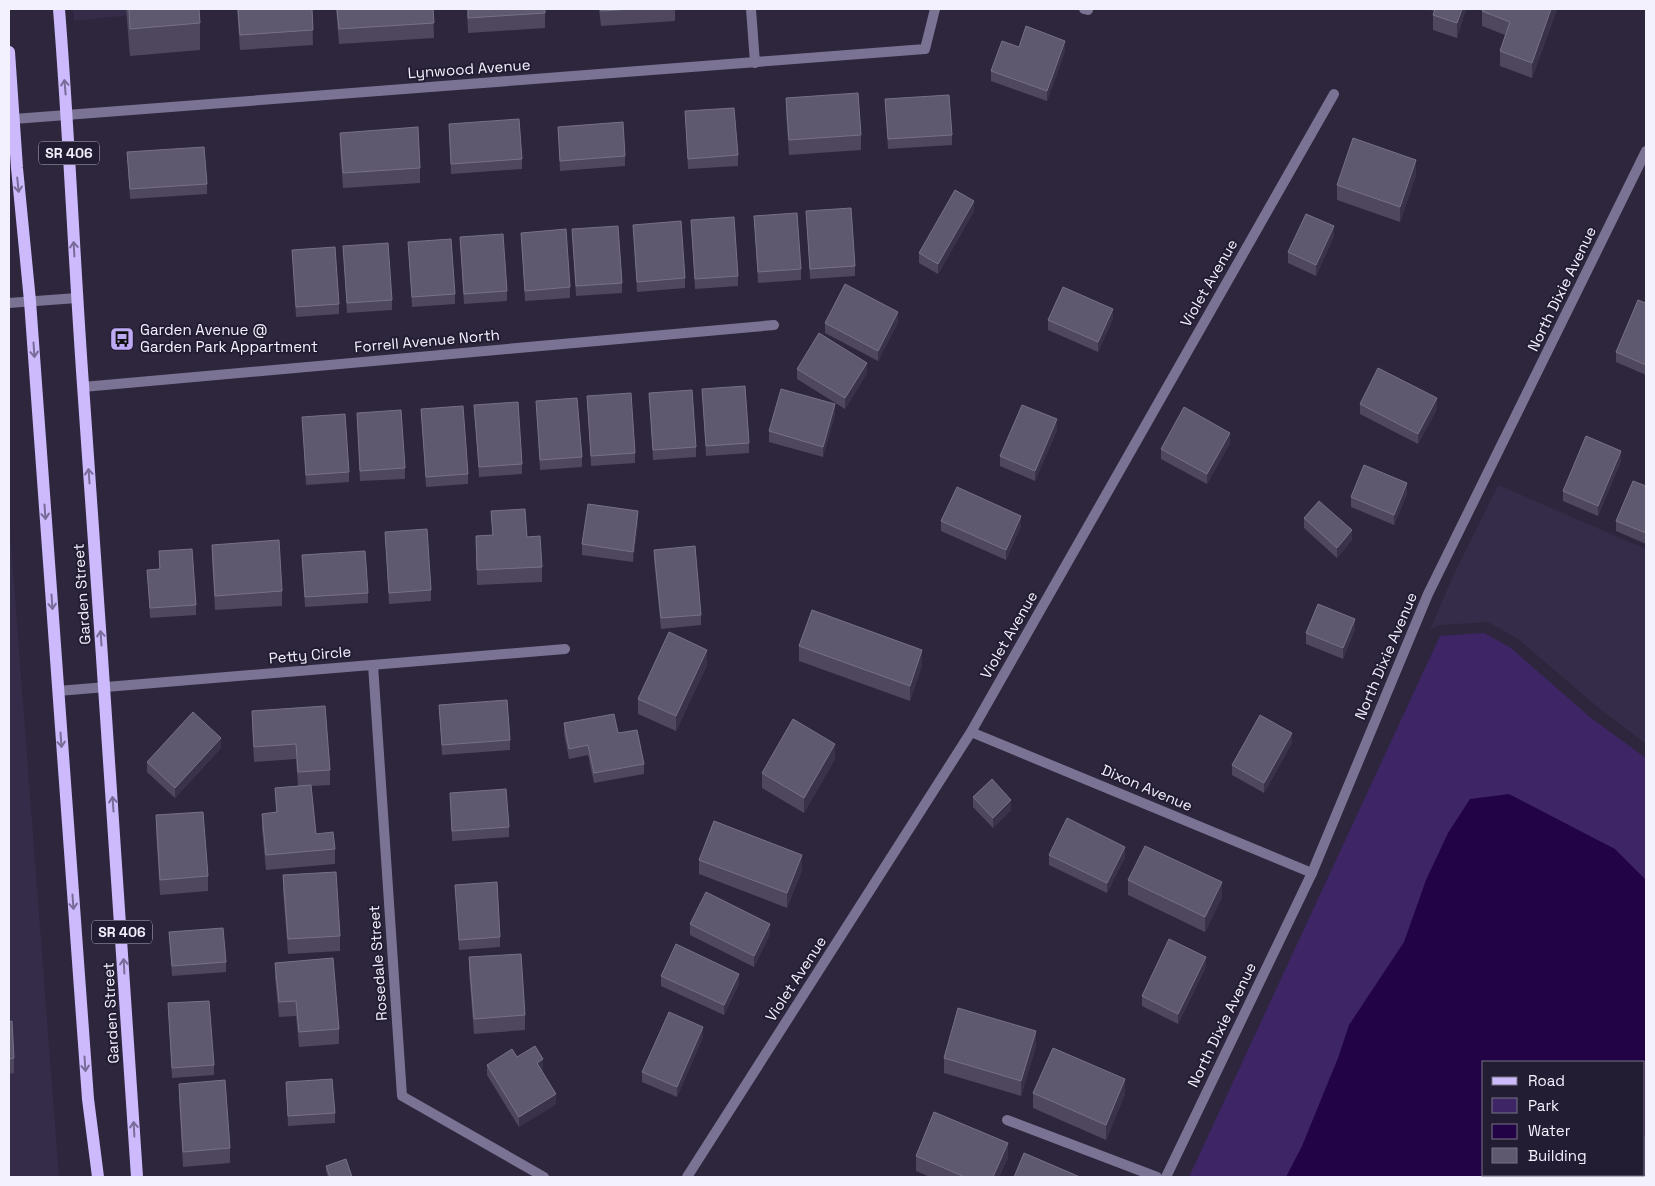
<svg xmlns="http://www.w3.org/2000/svg" width="1655" height="1186" font-family="'Space Grotesk',sans-serif">
	<rect width="100%" height="100%" fill="#2d263d"/>
	<path fill="#352c49" d="M 73,9 L 190,9 L 74,21 Z
		M 1498,485 L 1646,549 L 1646,744 L 1600,709 L 1518,639 L 1488,622 L 1440,625 L 1430,630 L 1453,576 Z
		M 9,517 L 47,1019 L 59,1177 L 9,1177 Z"/>
	<path fill="#3e2666" fill-rule="evenodd" d="M 1484,633 L 1511,648 L 1591,718 L 1646,758 L 1646,1177 L 1189,1177 L 1440,636 ZM 1484,1062 L 1644,1062 L 1644,1175 L 1484,1175 Z"/>
	<path fill="#220446" d="M 1509,794 L 1615,849 L 1646,880 L 1646,1137 L 1644,1136 L 1644,1062 L 1484,1062 L 1484,1175 L 1522,1175 L 1519,1177 L 1286,1177 L 1302,1146 L 1338,1058 L 1349,1025 L 1404,942 L 1426,880 L 1448,833 L 1470,799 Z"/>
	<g fill="none" stroke-linecap="round" stroke-linejoin="round">
		<path stroke="#7b7393" stroke-width="10" d="M 751,9 L 755,63
			M 1084,9 L 1088,10
			M 14,119 L 925,49 L 935,9
			M 9,303 L 77,298
			M 83,387 L 774,325
			M 373,665 L 402,1096 L 544,1177
			M 58,691 L 565,649
			M 971,732 L 1312,873
			M 1007,1120 L 1157,1177
			M 687,1177 L 971,732 L 1334,94"/>
		<path stroke="#7b7393" stroke-width="10" d="M 1166,1177 L 1312,873 L 1428,594 L 1646,151"/>
		<path stroke="#ccbafd" stroke-width="12" d="M 59,9 C 69,134 74,259 83,385 C 101,649 121,913 137,1177
			M 9,52 L 17,168 L 30,301 L 88,1099 L 98,1177"/>
	</g>
	<path fill="#4e475e" d="M 126,9 L 199,9 L 200,23 L 200,50 L 130,56 Z
		M 237,9 L 312,9 L 313,45 L 240,50 Z
		M 336,9 L 433,9 L 434,38 L 339,44 Z
		M 467,9 L 545,9 L 545,28 L 468,33 Z
		M 599,9 L 675,9 L 675,21 L 601,26 Z
		M 1426,9 L 1466,9 L 1457,38 L 1433,30 L 1433,15 L 1434,11 Z
		M 1557,9 L 1532,78 L 1500,66 L 1500,51 L 1505,35 L 1482,26 L 1482,11 Z
		M 1019,47 L 1065,51 L 1047,101 L 991,81 L 991,71 Z
		M 786,98 L 861,135 L 861,150 L 789,155 L 786,113 Z
		M 885,99 L 952,135 L 952,145 L 888,149 Z
		M 685,111 L 738,155 L 738,166 L 688,169 Z
		M 449,124 L 522,159 L 522,169 L 451,174 Z
		M 558,127 L 625,156 L 625,166 L 560,171 Z
		M 340,133 L 420,168 L 420,183 L 343,188 L 340,148 Z
		M 127,152 L 207,184 L 207,194 L 130,199 Z
		M 1416,175 L 1400,222 L 1337,200 L 1337,185 Z
		M 806,211 L 855,266 L 855,276 L 810,279 Z
		M 974,211 L 938,274 L 919,263 L 919,253 Z
		M 754,216 L 801,269 L 801,280 L 758,283 Z
		M 691,220 L 738,276 L 738,286 L 695,289 Z
		M 633,225 L 685,278 L 685,288 L 637,292 Z
		M 572,229 L 622,283 L 622,293 L 576,296 Z
		M 521,233 L 570,287 L 570,298 L 525,301 Z
		M 1334,236 L 1316,276 L 1288,263 L 1288,252 Z
		M 460,237 L 507,291 L 507,301 L 464,304 Z
		M 408,242 L 455,294 L 455,304 L 412,307 Z
		M 343,246 L 392,300 L 392,310 L 347,313 Z
		M 292,250 L 339,304 L 339,314 L 296,317 Z
		M 1646,303 L 1646,375 L 1616,362 L 1616,352 Z
		M 1113,319 L 1098,352 L 1048,330 L 1048,320 Z
		M 898,322 L 878,361 L 825,333 L 825,323 Z
		M 797,369 L 867,373 L 845,409 L 797,379 Z
		M 702,389 L 749,443 L 749,453 L 706,456 Z
		M 649,393 L 696,447 L 696,457 L 653,460 Z
		M 587,396 L 635,453 L 635,463 L 591,466 Z
		M 536,401 L 582,457 L 582,467 L 540,470 Z
		M 1360,404 L 1437,409 L 1418,444 L 1360,414 Z
		M 474,405 L 522,464 L 522,474 L 479,477 Z
		M 421,409 L 468,474 L 468,484 L 426,487 Z
		M 357,413 L 405,468 L 405,479 L 360,481 Z
		M 835,414 L 823,457 L 769,442 L 769,431 Z
		M 302,417 L 349,472 L 349,482 L 306,485 Z
		M 1057,430 L 1035,481 L 1000,466 L 1000,456 Z
		M 1230,443 L 1207,484 L 1161,459 L 1161,449 Z
		M 1621,461 L 1598,516 L 1563,501 L 1563,491 Z
		M 1646,486 L 1646,544 L 1616,531 L 1616,521 Z
		M 1407,494 L 1394,525 L 1351,507 L 1351,497 Z
		M 491,511 L 527,537 L 542,567 L 542,582 L 477,585 L 476,536 L 492,535 Z
		M 1304,518 L 1352,540 L 1337,558 L 1304,528 Z
		M 941,521 L 1021,526 L 1006,560 L 941,531 Z
		M 638,522 L 633,562 L 582,555 L 582,544 Z
		M 385,532 L 431,590 L 431,601 L 389,604 Z
		M 212,545 L 282,591 L 282,606 L 215,610 L 212,560 Z
		M 654,550 L 701,615 L 701,625 L 661,629 L 654,560 Z
		M 159,551 L 196,605 L 196,615 L 150,618 L 147,570 L 159,570 Z
		M 302,555 L 368,593 L 368,603 L 305,607 Z
		M 1355,629 L 1343,659 L 1306,644 L 1306,633 Z
		M 799,646 L 922,665 L 910,701 L 799,661 Z
		M 707,665 L 676,731 L 638,714 L 638,699 Z
		M 439,705 L 510,740 L 510,750 L 442,755 Z
		M 325,706 L 330,770 L 330,785 L 311,786 L 316,834 L 335,849 L 335,864 L 266,870 L 262,829 L 262,814 L 276,812 L 275,788 L 298,786 L 296,759 L 254,762 L 252,726 L 252,711 Z
		M 564,723 L 618,733 L 644,764 L 644,774 L 594,783 L 588,755 L 569,759 L 564,734 Z
		M 1292,743 L 1264,793 L 1232,775 L 1232,765 Z
		M 221,748 L 175,798 L 147,772 L 147,762 Z
		M 835,759 L 804,813 L 762,788 L 762,773 Z
		M 450,793 L 509,827 L 509,837 L 452,841 Z
		M 973,797 L 1011,810 L 993,828 L 973,807 Z
		M 156,815 L 208,876 L 208,891 L 160,895 L 156,830 Z
		M 1049,855 L 1125,857 L 1107,893 L 1049,865 Z
		M 699,860 L 802,870 L 787,908 L 699,874 Z
		M 283,875 L 340,936 L 340,951 L 288,954 L 283,890 Z
		M 1128,880 L 1222,897 L 1205,932 L 1128,895 Z
		M 455,885 L 500,937 L 500,947 L 459,950 Z
		M 690,924 L 770,934 L 754,967 L 690,935 Z
		M 169,932 L 226,962 L 226,972 L 172,976 Z
		M 469,957 L 525,1015 L 525,1030 L 474,1034 L 469,972 Z
		M 275,963 L 339,1029 L 339,1044 L 299,1047 L 296,1016 L 279,1017 L 275,978 Z
		M 1206,967 L 1178,1024 L 1142,1006 L 1142,996 Z
		M 661,976 L 739,984 L 724,1015 L 661,986 Z
		M 168,1003 L 214,1065 L 214,1075 L 172,1078 Z
		M 9,1022 L 14,1058 L 14,1073 L 9,1074 Z
		M 703,1037 L 677,1097 L 642,1082 L 642,1072 Z
		M 1036,1046 L 1021,1096 L 944,1073 L 944,1058 Z
		M 517,1057 L 543,1069 L 541,1071 L 556,1104 L 519,1127 L 487,1075 L 487,1065 Z
		M 286,1082 L 335,1113 L 335,1123 L 288,1126 Z
		M 179,1084 L 230,1148 L 230,1163 L 183,1167 L 179,1099 Z
		M 1033,1093 L 1125,1094 L 1106,1140 L 1033,1108 Z
		M 916,1156 L 1008,1158 L 999,1177 L 930,1177 L 916,1171 Z
		M 326,1166 L 352,1177 L 328,1177 L 326,1171 Z"/>
	<path fill="#39324a" d="M 1462,9 L 1466,9 L 1457,38 L 1457,23 Z
		M 1551,9 L 1557,9 L 1532,78 L 1532,63 Z
		M 1065,41 L 1065,51 L 1047,101 L 1047,91 Z
		M 1416,160 L 1416,175 L 1400,222 L 1400,207 Z
		M 974,201 L 974,211 L 938,274 L 938,264 Z
		M 1334,226 L 1334,236 L 1316,276 L 1316,265 Z
		M 1113,309 L 1113,319 L 1098,352 L 1098,342 Z
		M 898,312 L 898,322 L 878,361 L 878,351 Z
		M 867,363 L 867,373 L 845,409 L 845,398 Z
		M 1437,398 L 1437,409 L 1418,444 L 1418,434 Z
		M 835,404 L 835,414 L 823,457 L 823,447 Z
		M 1057,419 L 1057,430 L 1035,481 L 1035,471 Z
		M 1230,433 L 1230,443 L 1207,484 L 1207,474 Z
		M 1621,451 L 1621,461 L 1598,516 L 1598,506 Z
		M 1407,483 L 1407,494 L 1394,525 L 1394,515 Z
		M 638,511 L 638,522 L 633,562 L 633,552 Z
		M 1021,516 L 1021,526 L 1006,560 L 1006,550 Z
		M 1352,530 L 1352,540 L 1337,558 L 1337,548 Z
		M 1355,619 L 1355,629 L 1343,659 L 1343,648 Z
		M 707,650 L 707,665 L 676,731 L 676,716 Z
		M 922,650 L 922,665 L 910,701 L 910,686 Z
		M 1292,733 L 1292,743 L 1264,793 L 1264,783 Z
		M 221,738 L 221,748 L 175,798 L 175,788 Z
		M 835,744 L 835,759 L 804,813 L 804,798 Z
		M 1011,800 L 1011,810 L 993,828 L 993,818 Z
		M 1125,847 L 1125,857 L 1107,893 L 1107,883 Z
		M 802,855 L 802,870 L 787,908 L 787,893 Z
		M 1222,882 L 1222,897 L 1205,932 L 1205,917 Z
		M 770,924 L 770,934 L 754,967 L 754,956 Z
		M 1206,957 L 1206,967 L 1178,1024 L 1178,1014 Z
		M 739,974 L 739,984 L 724,1015 L 724,1005 Z
		M 703,1027 L 703,1037 L 677,1097 L 677,1087 Z
		M 1036,1031 L 1036,1046 L 1021,1096 L 1021,1081 Z
		M 543,1059 L 543,1069 L 537,1073 L 537,1063 Z
		M 1125,1079 L 1125,1094 L 1106,1140 L 1106,1125 Z
		M 556,1094 L 556,1104 L 519,1127 L 519,1117 Z
		M 1008,1143 L 1008,1158 L 999,1177 L 993,1177 Z"/>
	<path fill="#5f596f" stroke="#777186" d="M 129,9 L 199,9 L 200,23 L 130,29 Z
		M 238,9 L 312,9 L 313,30 L 240,35 Z
		M 337,9 L 433,9 L 434,23 L 339,29 Z
		M 468,9 L 545,9 L 545,13 L 468,18 Z
		M 600,9 L 632,9 L 601,11 Z
		M 1435,9 L 1462,9 L 1457,23 L 1433,15 Z
		M 1483,9 L 1551,9 L 1532,63 L 1500,51 L 1510,22 L 1482,11 Z
		M 1026,26 L 1065,41 L 1047,91 L 991,71 L 1002,41 L 1019,47 Z
		M 858,93 L 861,135 L 789,140 L 786,98 Z
		M 949,95 L 952,135 L 888,139 L 885,99 Z
		M 734,108 L 738,155 L 688,159 L 685,111 Z
		M 519,119 L 522,159 L 451,164 L 449,124 Z
		M 623,122 L 625,156 L 560,161 L 558,127 Z
		M 418,127 L 420,168 L 343,173 L 340,133 Z
		M 1353,138 L 1416,160 L 1400,207 L 1337,185 Z
		M 204,147 L 207,184 L 130,189 L 127,152 Z
		M 955,190 L 974,201 L 938,264 L 919,253 Z
		M 851,208 L 855,266 L 810,269 L 806,211 Z
		M 797,213 L 801,269 L 758,272 L 754,216 Z
		M 1306,214 L 1334,226 L 1316,265 L 1288,252 Z
		M 734,217 L 738,276 L 695,279 L 691,220 Z
		M 681,221 L 685,278 L 637,282 L 633,225 Z
		M 618,226 L 622,283 L 576,286 L 572,229 Z
		M 566,229 L 570,287 L 525,291 L 521,233 Z
		M 503,234 L 507,291 L 464,294 L 460,237 Z
		M 451,239 L 455,294 L 412,297 L 408,242 Z
		M 388,243 L 392,300 L 347,303 L 343,246 Z
		M 335,247 L 339,304 L 296,307 L 292,250 Z
		M 845,284 L 898,312 L 878,351 L 825,323 Z
		M 1063,287 L 1113,309 L 1098,342 L 1048,320 Z
		M 1638,300 L 1646,303 L 1646,365 L 1616,352 Z
		M 819,333 L 867,363 L 845,398 L 797,369 Z
		M 1378,368 L 1437,398 L 1418,434 L 1360,404 Z
		M 745,386 L 749,443 L 706,446 L 702,389 Z
		M 781,389 L 835,404 L 823,447 L 769,431 Z
		M 692,390 L 696,447 L 653,450 L 649,393 Z
		M 631,393 L 635,453 L 591,456 L 587,396 Z
		M 577,398 L 582,457 L 540,460 L 536,401 Z
		M 518,402 L 522,464 L 479,467 L 474,405 Z
		M 1022,405 L 1057,419 L 1035,471 L 1000,456 Z
		M 463,406 L 468,474 L 426,477 L 421,409 Z
		M 1184,407 L 1230,433 L 1207,474 L 1161,449 Z
		M 401,410 L 405,468 L 360,471 L 357,413 Z
		M 345,414 L 349,472 L 306,475 L 302,417 Z
		M 1586,436 L 1621,451 L 1598,506 L 1563,491 Z
		M 1364,465 L 1407,483 L 1394,515 L 1351,497 Z
		M 1633,481 L 1646,486 L 1646,533 L 1616,521 Z
		M 957,487 L 1021,516 L 1006,550 L 941,521 Z
		M 1319,501 L 1352,530 L 1337,548 L 1304,518 Z
		M 588,504 L 638,511 L 633,552 L 582,544 Z
		M 525,509 L 527,537 L 540,536 L 542,567 L 477,570 L 476,536 L 493,535 L 491,511 Z
		M 427,529 L 431,590 L 389,593 L 385,532 Z
		M 279,540 L 282,591 L 215,596 L 212,545 Z
		M 695,546 L 701,615 L 661,618 L 654,550 Z
		M 192,549 L 196,605 L 150,608 L 147,570 L 160,569 L 159,551 Z
		M 365,551 L 368,593 L 305,597 L 302,555 Z
		M 1318,604 L 1355,619 L 1343,648 L 1306,633 Z
		M 812,610 L 922,650 L 910,686 L 799,646 Z
		M 669,632 L 707,650 L 676,716 L 638,699 Z
		M 507,700 L 510,740 L 442,745 L 439,705 Z
		M 325,706 L 330,770 L 298,772 L 296,744 L 254,747 L 252,711 Z
		M 193,712 L 221,738 L 175,788 L 147,762 Z
		M 614,714 L 618,733 L 637,730 L 644,764 L 594,773 L 588,745 L 569,749 L 564,723 Z
		M 1260,715 L 1292,733 L 1264,783 L 1232,765 Z
		M 793,719 L 835,744 L 804,798 L 762,773 Z
		M 992,779 L 1011,800 L 993,818 L 973,797 Z
		M 311,785 L 316,834 L 333,832 L 335,849 L 266,855 L 262,814 L 277,812 L 275,788 Z
		M 506,789 L 509,827 L 452,831 L 450,793 Z
		M 203,812 L 208,876 L 160,880 L 156,815 Z
		M 1067,818 L 1125,847 L 1107,883 L 1049,855 Z
		M 714,821 L 802,855 L 787,893 L 699,860 Z
		M 1145,846 L 1222,882 L 1205,917 L 1128,880 Z
		M 336,872 L 340,936 L 288,939 L 283,875 Z
		M 497,882 L 500,937 L 459,940 L 455,885 Z
		M 706,892 L 770,924 L 754,956 L 690,924 Z
		M 223,928 L 226,962 L 172,966 L 169,932 Z
		M 1169,939 L 1206,957 L 1178,1014 L 1142,996 Z
		M 676,944 L 739,974 L 724,1005 L 661,976 Z
		M 521,954 L 525,1015 L 474,1019 L 469,957 Z
		M 333,958 L 339,1029 L 299,1032 L 296,1001 L 279,1002 L 275,963 Z
		M 209,1001 L 214,1065 L 172,1068 L 168,1003 Z
		M 958,1008 L 1036,1031 L 1021,1081 L 944,1058 Z
		M 669,1012 L 703,1027 L 677,1087 L 642,1072 Z
		M 12,1021 L 14,1058 L 9,1059 L 9,1022 Z
		M 535,1046 L 543,1059 L 537,1063 L 556,1094 L 519,1117 L 487,1065 L 512,1049 L 517,1057 Z
		M 1053,1048 L 1125,1079 L 1106,1125 L 1033,1093 Z
		M 332,1079 L 335,1113 L 288,1116 L 286,1082 Z
		M 225,1080 L 230,1148 L 183,1152 L 179,1084 Z
		M 934,1112 L 1008,1143 L 993,1177 L 965,1177 L 916,1156 Z
		M 1024,1153 L 1080,1177 L 1014,1177 Z
		M 346,1159 L 352,1177 L 330,1177 L 326,1166 Z"/>
	<defs><path id="oneway-shaft" d="M-6 0H5M1.5-3L5.5 0L1.5 3" fill="none" stroke-width="1.6" stroke-linecap="round" stroke-linejoin="round" transform="scale(1.25)"/></defs>
	<g stroke="#786c98">
		<use href="#oneway-shaft" transform="translate(65 87) rotate(-95)"/>
		<use href="#oneway-shaft" transform="translate(18 185) rotate(84)"/>
		<use href="#oneway-shaft" transform="translate(74 249) rotate(-93)"/>
		<use href="#oneway-shaft" transform="translate(34 350) rotate(86)"/>
		<use href="#oneway-shaft" transform="translate(89 476) rotate(-94)"/>
		<use href="#oneway-shaft" transform="translate(45 512) rotate(86)"/>
		<use href="#oneway-shaft" transform="translate(52 602) rotate(86)"/>
		<use href="#oneway-shaft" transform="translate(101 638) rotate(-94)"/>
		<use href="#oneway-shaft" transform="translate(61 740) rotate(86)"/>
		<use href="#oneway-shaft" transform="translate(113 804) rotate(-94)"/>
		<use href="#oneway-shaft" transform="translate(73 902) rotate(86)"/>
		<use href="#oneway-shaft" transform="translate(124 966) rotate(-93)"/>
		<use href="#oneway-shaft" transform="translate(85 1064) rotate(86)"/>
		<use href="#oneway-shaft" transform="translate(134 1129) rotate(-93)"/>
	</g>
	<defs>
		<symbol id="bus-square" viewBox="-11 -11 22 22"><rect x="-9" y="-9" width="18" height="18" rx="4" fill="#bea9f4" stroke="#231d33"/><path d="M-5-6H5V4H4V6H2V4H-2V6H-4V4H-5ZM-3.5-4V0h7V-4ZM-3.5 1.2v1.5H-2V1.2ZM2 1.2v1.5H3.5V1.2Z" fill="#111"/></symbol>
	</defs>
	<g fill-rule="evenodd">
		<use href="#bus-square" x="108" y="325" width="28" height="28"/>
	</g>
	<g text-anchor="middle" stroke-width="4" stroke-linejoin="round" paint-order="stroke">
		<g fill="#231d33" stroke="#b5b1c1" stroke-width="1">
			<rect x="39" y="141.5" width="60" height="23" rx="4"/>
			<rect x="92" y="920.5" width="60" height="23" rx="4"/>
		</g>
		<g font-size="14" font-weight="bold" fill="#f4f1fe">
			<text x="69" y="158">SR 406</text>
			<text x="122" y="937">SR 406</text>
		</g>
		<g font-size="15" fill="#f4f1fe" stroke="#231d33">
			<text transform="translate(469 69) rotate(-4)" y="5">Lynwood Avenue</text>
			<text transform="translate(1209 283) rotate(-60)" y="5">Violet Avenue</text>
			<text transform="translate(1562 289) rotate(-64)" y="5">North Dixie Avenue</text>
			<text transform="translate(427 341) rotate(-5)" y="5">Forrell Avenue North</text>
			<text transform="translate(82 594) rotate(-94)" y="5">Garden Street</text>
			<text transform="translate(1009 635) rotate(-60)" y="5">Violet Avenue</text>
			<text transform="translate(310 655) rotate(-5)" y="5">Petty Circle</text>
			<text transform="translate(1386 656) rotate(-67)" y="5">North Dixie Avenue</text>
			<text transform="translate(1147 788) rotate(23)" y="5">Dixon Avenue</text>
			<text transform="translate(378 963) rotate(-94)" y="5">Rosedale Street</text>
			<text transform="translate(796 979) rotate(-57)" y="5">Violet Avenue</text>
			<text transform="translate(111 1013) rotate(-93)" y="5">Garden Street</text>
			<text transform="translate(1222 1025) rotate(-64)" y="5">North Dixie Avenue</text>
		</g>
		<g font-size="15" fill="#f4f1fe" stroke="#231d33" text-anchor="start">
			<text x="140" y="335">Garden Avenue @<tspan x="140" dy="17">Garden Park Appartment</tspan></text>
		</g>
	</g>
	<rect width="1655" height="1186" fill="none" stroke="#f4f1fe" stroke-width="20"/>
	<rect x="1482" y="1061" width="162" height="115" fill="#231d33" stroke="#777284"/>
	<rect x="1492" y="1077" width="25" height="8" fill="#ccbafd" stroke="#777284"/>
	<text x="1528" y="1086" font-size="15" fill="#f4f1fe">Road</text>
	<rect x="1492" y="1098" width="25" height="15" fill="#3e2666" stroke="#777284"/>
	<text x="1528" y="1111" font-size="15" fill="#f4f1fe">Park</text>
	<rect x="1492" y="1124" width="25" height="15" fill="#220446" stroke="#777284"/>
	<text x="1528" y="1136" font-size="15" fill="#f4f1fe">Water</text>
	<rect x="1492" y="1148" width="25" height="15" fill="#5f596f" stroke="#777284"/>
	<text x="1528" y="1161" font-size="15" fill="#f4f1fe">Building</text>
</svg>
